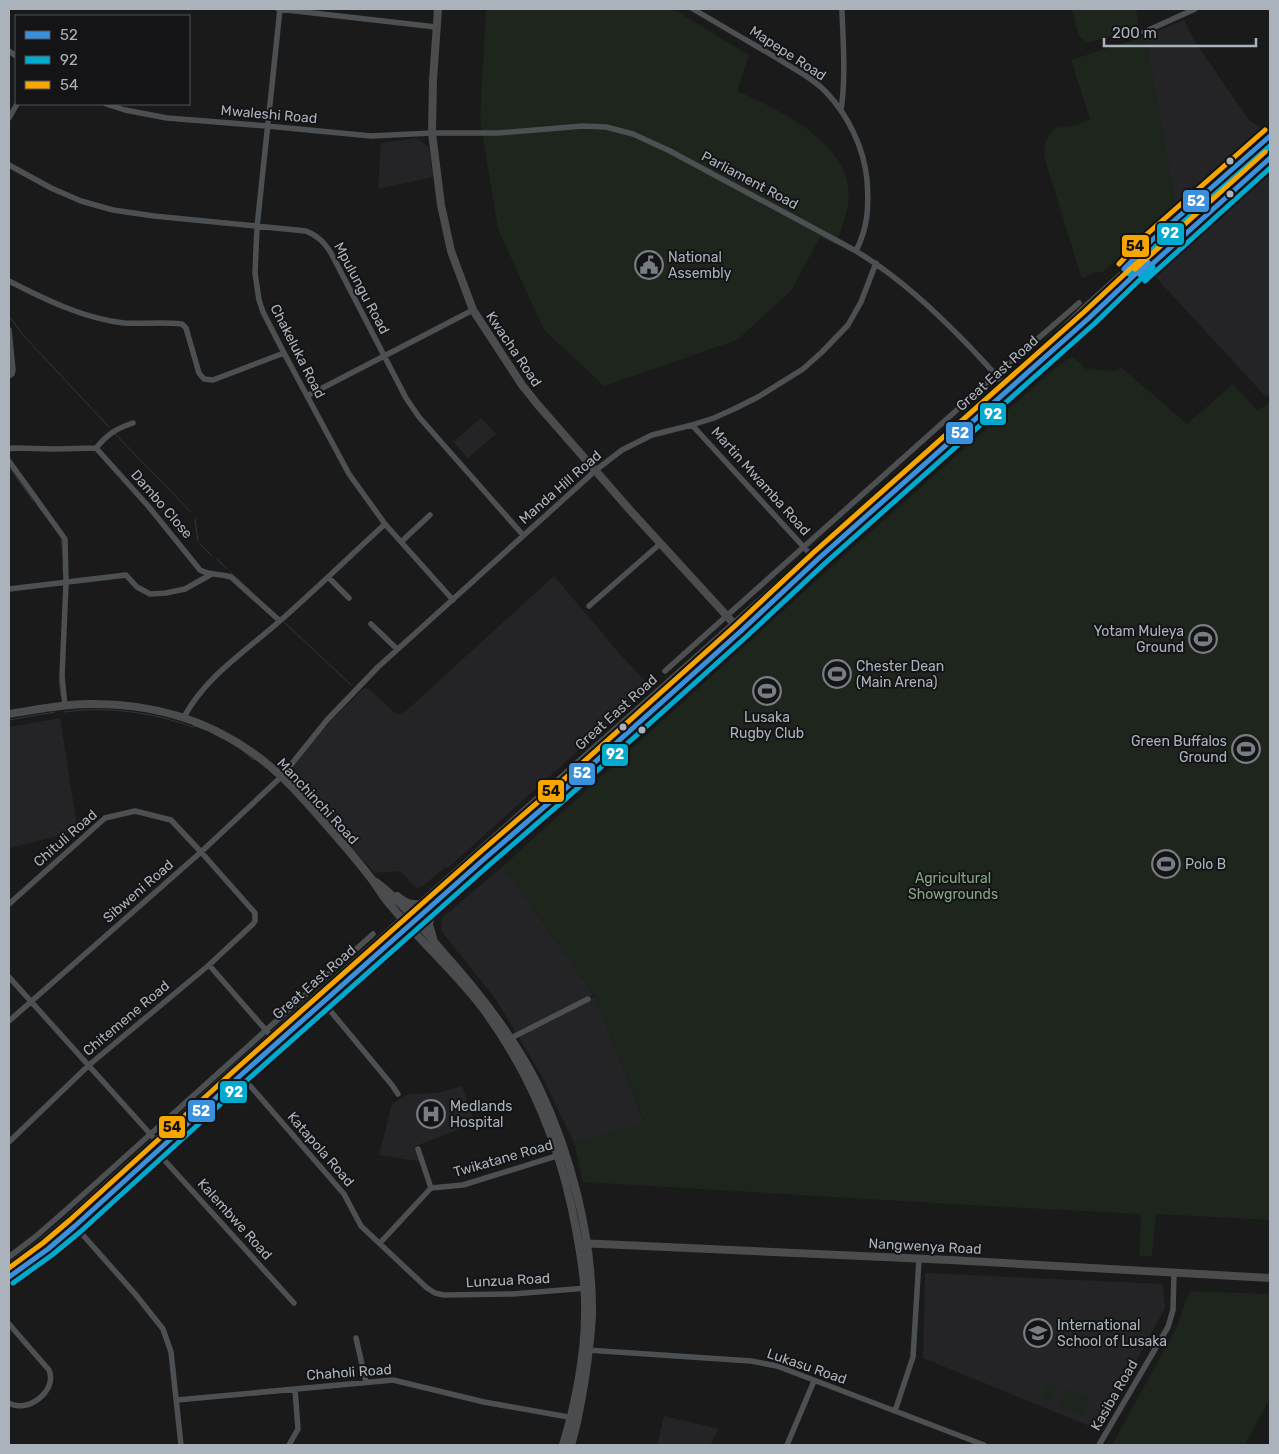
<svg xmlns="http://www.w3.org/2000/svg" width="1279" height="1454" font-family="Rubik,sans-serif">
	<rect width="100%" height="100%" fill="#1a1a1a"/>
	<path fill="#242426" d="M 1184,20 L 1195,42 L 1249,120 L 1261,128 L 1270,126 L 1270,127 L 1176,208 L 1145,36 Z
		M 417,138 L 429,148 L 433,177 L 378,189 L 381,143 Z
		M 1270,167 L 1270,393 L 1266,397 L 1150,271 Z
		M 481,418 L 496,434 L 468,458 L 453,442 Z
		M 554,576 L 619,653 L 650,686 L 449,867 L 444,868 L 422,887 L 416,888 L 400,871 L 375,873 L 282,775 L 331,721 L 363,689 L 368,688 L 396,714 L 400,714 L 407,710 Z
		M 60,718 L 78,831 L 9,848 L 9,727 Z
		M 503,866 L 594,995 L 517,1034 L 494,997 L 441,931 L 442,918 Z
		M 595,996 L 645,1124 L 574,1143 L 544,1080 L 518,1036 Z
		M 462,1086 L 475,1123 L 416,1146 L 420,1160 L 417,1161 L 379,1155 L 392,1104 L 408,1094 L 437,1093 Z
		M 925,1273 L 1163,1284 L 1165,1308 L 1099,1430 L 923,1358 Z
		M 664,1416 L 719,1429 L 710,1445 L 657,1445 Z"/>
	<path fill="#1d251d" d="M 486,9 L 673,9 L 749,55 L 737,91 C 780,110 857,146 848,204 C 846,218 840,232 836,245 L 820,237 L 791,291 L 737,340 L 604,386 L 544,330 L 498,229 L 480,120 Z
		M 1073,9 L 1136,9 L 1139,27 L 1087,43 L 1079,36 L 1072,10 Z
		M 1145,36 L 1176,208 L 1103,272 L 1096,272 L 1082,279 L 1045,160 C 1043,146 1046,138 1055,128 L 1077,125 L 1090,119 L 1071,60 Z
		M 1072,356 L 1086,369 L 1115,371 L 1122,368 L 1187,424 L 1233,384 L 1258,411 L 1270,402 L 1270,1220 L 1156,1214 L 1152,1256 L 1139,1256 L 1141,1214 L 952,1204 L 583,1182 L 574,1143 L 645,1123 L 595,996 L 503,866 L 828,570 L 1054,369 Z
		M 1191,1291 L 1270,1294 L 1270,1398 L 1245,1445 L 1112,1445 L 1178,1325 L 1186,1299 Z
		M 1048,1382 L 1056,1385 L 1049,1402 L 1041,1399 Z
		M 1067,1389 L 1078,1393 L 1070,1411 L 1059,1407 Z
		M 1080,1394 L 1090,1398 L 1082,1416 L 1072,1412 Z"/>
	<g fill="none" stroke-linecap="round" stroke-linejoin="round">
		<path stroke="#2c373d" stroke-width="1" d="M 9,316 L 23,335 L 109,427
			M 115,434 L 191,512
			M 9,467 L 33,501
			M 37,505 L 44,514
			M 195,519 L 198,541
			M 61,537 L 63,556
			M 200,544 L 212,556
			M 217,559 L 227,569
			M 63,562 L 63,570
			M 230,572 L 251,591
			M 284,622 L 351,685
			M 59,679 L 61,696
			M 64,712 C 105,706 153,712 192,727 L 196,726 L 205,730
			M 9,720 L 55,712
			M 214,734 L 228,741
			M 240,748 L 252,759 L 257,760"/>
		<path stroke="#4d5053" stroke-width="5.5" d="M 278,9 L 436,27
			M 280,9 L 257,227 L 255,273 L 259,300 L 263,312 L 284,353 L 349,474 L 385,524 L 453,600
			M 693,9 C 720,25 748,41 775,57 C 792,68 812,77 826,92 C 848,115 864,148 867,180 C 869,207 868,227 856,251
			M 1144,32 L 1195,9
			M 9,51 L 16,56
			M 106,104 L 125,110 L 167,118 L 267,126 L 371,136 L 432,133 L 498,133 L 583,126 L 606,127 L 633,134 L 670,151 L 856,251 C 899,277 935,311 970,347 C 981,359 993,371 1003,384
			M 841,110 C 846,77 843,42 842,9
			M 9,118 L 17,104
			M 9,165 L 51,188 L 81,201 L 113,210 L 154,216 L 306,231 C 318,236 324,242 331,253 L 406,398 L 419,417 L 523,535
			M 9,281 C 44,299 85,319 124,323 C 143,324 162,322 182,324 L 186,328 L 199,373 L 204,379 L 213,380 L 284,353
			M 9,330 L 13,370 L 12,374 L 9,376
			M 307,396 L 473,310
			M 692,425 L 811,555
			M 96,448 C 108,434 115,429 133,423
			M 9,449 L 13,448 L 55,449 L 96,448 L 149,507 L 200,570 C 212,576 218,573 231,577 L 280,621
			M 9,461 L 65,539 L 66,583 L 62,676 L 65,706
			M 401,542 L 430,515
			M 328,577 L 349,598
			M 9,589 L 126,575 L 137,587 L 150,594 L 166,593 L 185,589 L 210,575
			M 589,606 L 661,543
			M 371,624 L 397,649
			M 665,671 L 996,375 L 1079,303
			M 184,717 C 206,676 247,650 281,620 C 316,589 350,556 385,524
			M 9,904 L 105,818 L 135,811 L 171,820 L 201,852 L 255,913 L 255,921 L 253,924 L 209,965 L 89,1065 L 9,1142
			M 209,965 L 271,1036
			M 9,977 L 153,1137
			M 323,1002 L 392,1085 L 398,1094
			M 9,1021 L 201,852 L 281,777 L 327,720 L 378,667 L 596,470 L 622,450 L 652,435 L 692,425 L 714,418 L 736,408 L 758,397 L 803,369 L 822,352 L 848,325 L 861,302 L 876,263
			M 509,1039 L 588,999
			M 239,1073 L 344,1194 L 361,1226 L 427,1288 L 435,1293 L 444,1295 L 513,1294 L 587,1288
			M 418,1149 L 431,1188
			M 157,1152 L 294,1303
			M 75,1226 L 136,1295 L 163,1329 L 171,1352 L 181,1445
			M 380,1243 L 431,1188 L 463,1185 L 566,1153
			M 9,1257 L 35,1237 L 66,1210 L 373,934
			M 9,1324 L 49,1370 C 58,1391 27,1414 9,1403
			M 356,1338 L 366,1382
			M 587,1350 L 751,1361 L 777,1366 L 984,1445
			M 177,1400 L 393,1380 L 484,1402 L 574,1418
			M 895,1411 L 913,1357 L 919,1259
			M 289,1445 L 298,1429 L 295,1389
			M 787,1445 L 814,1381
			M 1099,1445 L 1168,1327 L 1173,1310 L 1174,1272"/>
		<path stroke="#4b4c4e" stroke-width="8" d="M 438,9 L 433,80 L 432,133 L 441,205 L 451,251 L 473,310 L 522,385 L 538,405 L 629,509 L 737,627
			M 1249,154 L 1270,136
			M 1140,253 L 1187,210
			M 1164,254 L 1270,158
			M 9,714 C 35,710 62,704 88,704 C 163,703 227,725 282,777 C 299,793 314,811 329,828 C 343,844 357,860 370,877 C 378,887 383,898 392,907 C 420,941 454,971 481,1006 C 532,1074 561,1147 576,1229 C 581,1257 586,1286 585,1314 C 585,1355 575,1406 563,1445
			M 376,882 C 399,899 422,927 441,950 C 478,991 513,1035 538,1085 C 571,1153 593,1239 592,1315 C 591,1336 588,1358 585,1379 C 581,1402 578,1423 571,1445
			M 397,896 C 405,903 411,905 421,904
			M 432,906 L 429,925 L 433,938
			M 579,1243 L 950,1260 L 1270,1278
			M 9,1267 L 39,1245 L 70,1219 L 235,1069 L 1042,350 L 1083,310 L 1235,173 L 1270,143
			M 9,1277 L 48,1249 L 75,1226 L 241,1075 L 483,860 L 565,789 L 741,631 L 818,559 L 1089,318 L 1239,177 L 1270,151"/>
		<defs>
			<path id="bus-1" d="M 1124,269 L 1151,241 L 1270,136
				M 1140,275 L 1270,158
				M 9,1277 L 48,1249 L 75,1226 L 241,1075 L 483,860 L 565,789 L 741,631 L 818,559 L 1089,318 L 1148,262"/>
			<path id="bus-2" d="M 1129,274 L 1156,246 L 1270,146
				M 1145,281 L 1270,168
				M 13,1283 L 52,1255 L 80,1232 L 246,1081 L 488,866 L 570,795 L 746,637 L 823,565 L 1094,324 L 1153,267"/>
			<path id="bus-3" d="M 1119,264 L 1146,235 L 1265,130
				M 1135,269 L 1265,152
				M 9,1268 L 43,1243 L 70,1220 L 236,1069 L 478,854 L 560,783 L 736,625 L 813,553 L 1084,312 L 1143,257"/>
		</defs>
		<use href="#bus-1" stroke="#141416" stroke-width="9"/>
		<use href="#bus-2" stroke="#141416" stroke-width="9"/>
		<use href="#bus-3" stroke="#141416" stroke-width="9"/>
		<use href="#bus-1" stroke="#3a90db" stroke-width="5"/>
		<use href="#bus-2" stroke="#00a9ce" stroke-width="5"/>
		<use href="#bus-3" stroke="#f7a600" stroke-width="5"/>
	</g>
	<defs>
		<symbol id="civic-ring" viewBox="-11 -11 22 22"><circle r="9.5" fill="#141416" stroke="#787d83" stroke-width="1.5"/><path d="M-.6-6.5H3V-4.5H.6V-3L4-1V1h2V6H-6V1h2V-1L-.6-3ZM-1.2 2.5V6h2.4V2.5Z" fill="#787d83"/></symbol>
		<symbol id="stadium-ring" viewBox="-11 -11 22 22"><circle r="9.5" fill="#141416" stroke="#787d83" stroke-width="1.5"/><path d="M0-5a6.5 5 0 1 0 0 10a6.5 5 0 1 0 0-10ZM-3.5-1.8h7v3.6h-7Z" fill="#787d83"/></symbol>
		<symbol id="hospital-ring" viewBox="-11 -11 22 22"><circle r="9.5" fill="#141416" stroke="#787d83" stroke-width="1.5"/><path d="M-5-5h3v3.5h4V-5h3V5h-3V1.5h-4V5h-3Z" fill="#787d83"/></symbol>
		<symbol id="school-ring" viewBox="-11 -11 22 22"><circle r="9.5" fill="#141416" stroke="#787d83" stroke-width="1.5"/><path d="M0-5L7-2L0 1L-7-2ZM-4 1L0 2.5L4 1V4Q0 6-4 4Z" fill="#787d83"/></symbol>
	</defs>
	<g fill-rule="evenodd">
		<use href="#civic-ring" x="633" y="249" width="32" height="32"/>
		<use href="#stadium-ring" x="1187" y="623" width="32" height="32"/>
		<use href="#stadium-ring" x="821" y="658" width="32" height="32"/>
		<use href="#stadium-ring" x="751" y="675" width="32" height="32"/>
		<use href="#stadium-ring" x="1230" y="733" width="32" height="32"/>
		<use href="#stadium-ring" x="1150" y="848" width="32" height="32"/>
		<use href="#hospital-ring" x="415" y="1098" width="32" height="32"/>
		<use href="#school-ring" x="1022" y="1317" width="32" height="32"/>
	</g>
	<g fill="#aab2bb" stroke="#141416" stroke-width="2">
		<circle cx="1230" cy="161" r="4.5"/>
		<circle cx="1230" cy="194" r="4.5"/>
		<circle cx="623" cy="727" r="4.5"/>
		<circle cx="642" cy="730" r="4.5"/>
	</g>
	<g text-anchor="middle" stroke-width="4" stroke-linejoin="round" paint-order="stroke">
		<g font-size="14" fill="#aab2bb" stroke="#141416">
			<text transform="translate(788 53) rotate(33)" y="5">Mapepe Road</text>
			<text transform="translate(269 114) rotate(5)" y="5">Mwaleshi Road</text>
			<text transform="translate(750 180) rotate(28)" y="5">Parliament Road</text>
			<text transform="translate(362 288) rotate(62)" y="5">Mpulungu Road</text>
			<text transform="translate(514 349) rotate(56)" y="5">Kwacha Road</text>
			<text transform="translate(298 351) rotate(63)" y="5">Chakeluka Road</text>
			<text transform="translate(997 373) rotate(-42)" y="5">Great East Road</text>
			<text transform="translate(761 481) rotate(48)" y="5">Martin Mwamba Road</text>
			<text transform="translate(560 487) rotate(-41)" y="5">Manda Hill Road</text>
			<text transform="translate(162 504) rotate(49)" y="5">Dambo Close</text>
			<text transform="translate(616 712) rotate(-42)" y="5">Great East Road</text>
			<text transform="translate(318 801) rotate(47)" y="5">Manchinchi Road</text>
			<text transform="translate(65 838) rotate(-41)" y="5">Chituli Road</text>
			<text transform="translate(138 891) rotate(-41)" y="5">Sibweni Road</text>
			<text transform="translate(314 982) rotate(-41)" y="5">Great East Road</text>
			<text transform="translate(126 1018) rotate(-40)" y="5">Chitemene Road</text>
			<text transform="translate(321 1149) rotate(49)" y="5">Katapola Road</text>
			<text transform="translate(503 1158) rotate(-16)" y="5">Twikatane Road</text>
			<text transform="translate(235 1219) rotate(48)" y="5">Kalembwe Road</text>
			<text transform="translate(925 1246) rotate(3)" y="5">Nangwenya Road</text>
			<text transform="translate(508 1280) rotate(-3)" y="5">Lunzua Road</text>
			<text transform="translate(807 1366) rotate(19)" y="5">Lukasu Road</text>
			<text transform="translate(349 1372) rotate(-4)" y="5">Chaholi Road</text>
			<text transform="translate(1114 1395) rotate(-60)" y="5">Kasiba Road</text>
		</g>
		<g font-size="14" fill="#aab2bb" stroke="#141416" text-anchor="start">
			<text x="668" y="262">National<tspan x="668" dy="16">Assembly</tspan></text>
			<text x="1184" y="636" text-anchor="end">Yotam Muleya<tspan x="1184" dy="16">Ground</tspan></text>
			<text x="856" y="671">Chester Dean<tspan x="856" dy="16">(Main Arena)</tspan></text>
			<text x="767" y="722" text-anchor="middle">Lusaka<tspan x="767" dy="16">Rugby Club</tspan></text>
			<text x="1227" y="746" text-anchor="end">Green Buffalos<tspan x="1227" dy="16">Ground</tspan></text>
			<text x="1185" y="869">Polo B</text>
			<text x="450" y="1111">Medlands<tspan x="450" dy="16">Hospital</tspan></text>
			<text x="1057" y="1330">International<tspan x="1057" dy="16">School of Lusaka</tspan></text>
		</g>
		<g font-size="14" fill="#84a781" stroke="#141416">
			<text x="953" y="883">Agricultural<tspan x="953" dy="16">Showgrounds</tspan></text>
		</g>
	</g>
	<g stroke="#141416" stroke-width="2">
		<rect x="1182" y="189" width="28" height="24" rx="5" fill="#3a90db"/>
		<rect x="1156" y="222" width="29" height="24" rx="5" fill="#00a9ce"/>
		<rect x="1121" y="234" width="29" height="24" rx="5" fill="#f7a600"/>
		<rect x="979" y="402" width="28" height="24" rx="5" fill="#00a9ce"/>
		<rect x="945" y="421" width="29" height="24" rx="5" fill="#3a90db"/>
		<rect x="601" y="743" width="28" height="24" rx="5" fill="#00a9ce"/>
		<rect x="568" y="762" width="28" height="24" rx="5" fill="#3a90db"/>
		<rect x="537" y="779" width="28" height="24" rx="5" fill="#f7a600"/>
		<rect x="219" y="1080" width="29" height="24" rx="5" fill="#00a9ce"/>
		<rect x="187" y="1099" width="29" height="24" rx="5" fill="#3a90db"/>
		<rect x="158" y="1115" width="28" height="24" rx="5" fill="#f7a600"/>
	</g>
	<g font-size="14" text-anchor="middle" font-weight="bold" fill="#fff">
		<text x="1196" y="206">52</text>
		<text x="1170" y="238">92</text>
		<text x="993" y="419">92</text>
		<text x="960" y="438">52</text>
		<text x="615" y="759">92</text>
		<text x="582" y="778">52</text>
		<text x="234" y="1097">92</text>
		<text x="201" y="1116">52</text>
	</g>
	<g font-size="14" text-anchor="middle" font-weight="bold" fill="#111">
		<text x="1135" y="251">54</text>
		<text x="551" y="796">54</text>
		<text x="172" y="1132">54</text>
	</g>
	<rect width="1279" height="1454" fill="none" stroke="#aab2bb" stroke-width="20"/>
	<rect x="15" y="15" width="175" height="90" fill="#141416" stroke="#505358"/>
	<rect x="25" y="31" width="25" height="8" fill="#3a90db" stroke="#505358"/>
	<text x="60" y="40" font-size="15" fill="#aab2bb">52</text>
	<rect x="25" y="56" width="25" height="8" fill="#00a9ce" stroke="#505358"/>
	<text x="60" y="65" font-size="15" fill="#aab2bb">92</text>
	<rect x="25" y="81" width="25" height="8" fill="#f7a600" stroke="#505358"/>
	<text x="60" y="90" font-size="15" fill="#aab2bb">54</text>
	<path d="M1104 38v8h152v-8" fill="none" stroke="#aab2bb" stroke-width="2.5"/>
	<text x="1112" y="38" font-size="15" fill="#aab2bb" stroke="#141416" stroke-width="4" paint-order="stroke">200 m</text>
</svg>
